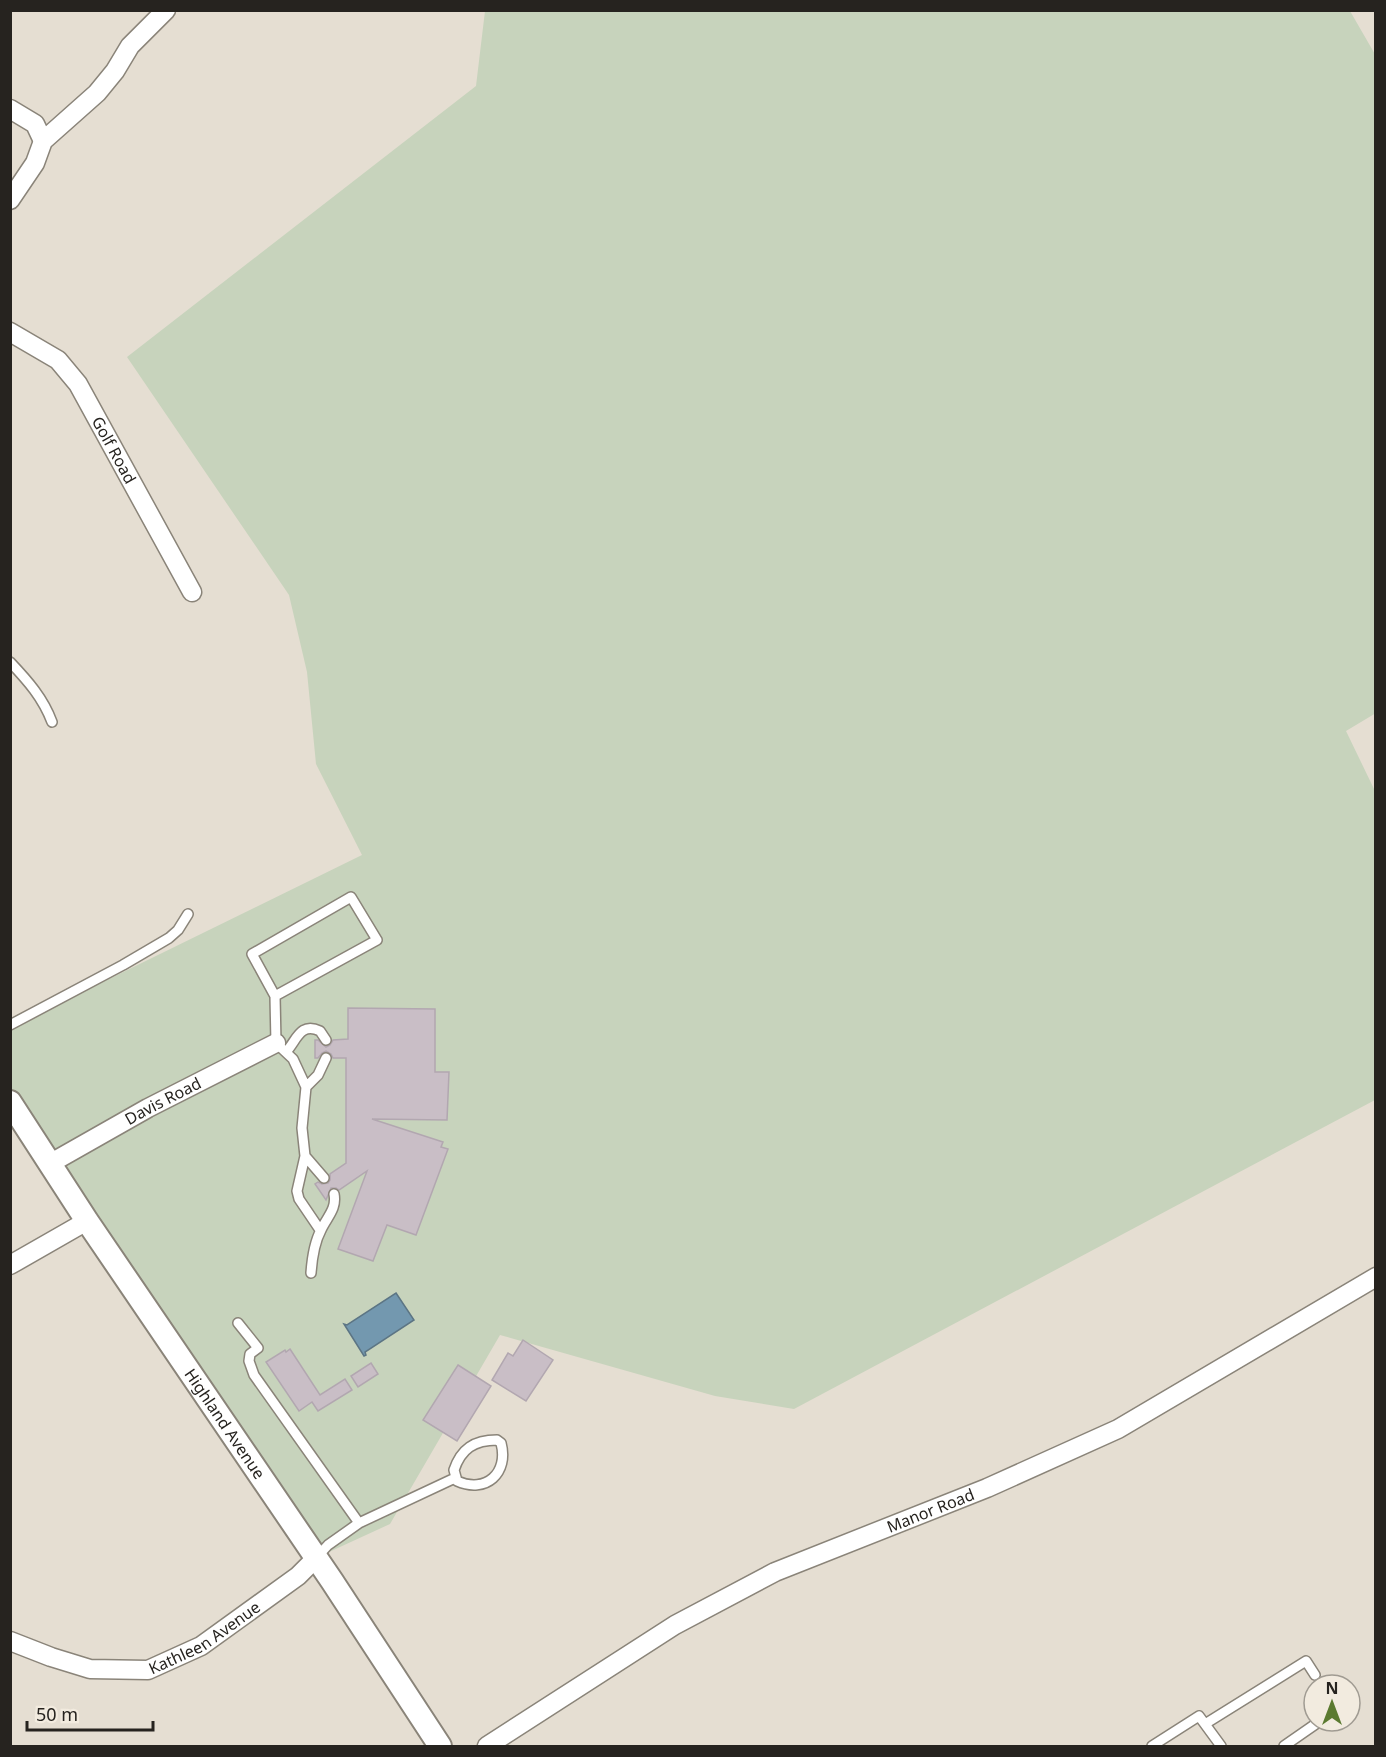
<svg xmlns="http://www.w3.org/2000/svg" width="1386" height="1757" font-family="'Noto Sans',sans-serif">
	<rect width="100%" height="100%" fill="#e5ded2"/>
	<path fill="#c7d3bc" d="M 485,11 L 1350,11 L 1376,56 L 1376,713 L 1346,731 L 1375,791 L 1375,1100 L 794,1409 L 715,1396 L 500,1335 L 390,1524 L 316,1558 L 11,1102 L 11,1027 L 362,855 L 316,764 L 307,672 L 289,595 L 127,357 L 476,86 Z"/>
	<path fill="#7398af" stroke="#5c7584" stroke-width="1.5" d="M 396,1293 L 414,1320 L 365,1352 L 366,1355 L 364,1356 L 344,1324 L 347,1325 Z"/>
	<path fill="#c9bec6" stroke="#b2a7b0" stroke-width="1.5" d="M 348,1008 L 435,1009 L 435,1072 L 449,1072 L 447,1120 L 372,1119 L 443,1142 L 441,1147 L 448,1149 L 416,1235 L 387,1225 L 373,1261 L 338,1249 L 367,1171 L 339,1190 L 336,1188 L 331,1188 L 326,1200 L 315,1184 L 318,1182 L 322,1184 L 328,1183 L 330,1180 L 330,1174 L 346,1163 L 346,1058 L 333,1058 L 331,1054 L 326,1051 L 322,1053 L 318,1058 L 315,1058 L 315,1040 L 318,1040 L 326,1047 L 330,1045 L 333,1040 L 348,1039 Z
		M 523,1340 L 553,1360 L 526,1401 L 492,1380 L 508,1353 L 513,1356 Z
		M 290,1349 L 320,1395 L 345,1379 L 352,1390 L 318,1411 L 312,1402 L 299,1411 L 266,1362 L 285,1350 L 286,1352 Z
		M 371,1363 L 378,1374 L 358,1387 L 351,1376 Z
		M 458,1365 L 491,1386 L 457,1441 L 423,1420 Z"/>
	<g fill="none" stroke-linecap="round" stroke-linejoin="round">
		<defs>
			<path id="service" d="M 10,662 C 28,681 43,698 52,722
				M 275,996 L 377,940 L 351,897 L 252,954 L 275,996 L 276,1043 L 293,1059 L 306,1087
				M 10,1025 L 123,965 L 169,938 L 178,930 L 188,914
				M 286,1052 C 297,1040 300,1022 320,1031 L 326,1040
				M 305,1156 L 324,1178
				M 320,1230 L 299,1199 L 297,1191 L 305,1156 L 302,1128 L 306,1087 L 318,1075 L 326,1058
				M 311,1273 C 312,1259 314,1243 321,1230 C 327,1217 337,1209 334,1194
				M 238,1323 L 258,1348 L 250,1354 L 249,1361 L 254,1375 L 359,1523 L 328,1545 L 316,1558
				M 497,1440 L 501,1443 C 509,1473 486,1494 457,1481 L 454,1470 C 461,1449 474,1440 497,1440 Z
				M 359,1523 L 455,1478
				M 1205,1724 L 1306,1661 L 1315,1675
				M 1152,1746 L 1199,1716 L 1221,1746
				M 1284,1746 L 1320,1721"/>
			<g id="minor">
				<path d="M 10,109 L 35,124 L 43,141"/>
				<path d="M 10,200 L 35,163 L 43,141 L 97,93 L 115,71 L 130,46 L 166,10"/>
				<path id="s1" d="M 10,332 L 58,360 L 78,384 L 192,592"/>
				<path id="s2" d="M 51,1163 L 148,1108 L 276,1043"/>
				<path d="M 10,1265 L 87,1221"/>
				<path id="s3" d="M 10,1641 L 51,1657 L 90,1669 L 148,1670 L 201,1646 L 298,1576 L 316,1558"/>
				<path id="s4" d="M 487,1746 L 675,1625 L 775,1572 L 987,1488 L 1118,1429 L 1376,1277"/>
			</g>
			<g id="tertiary">
				<path id="s5" d="M 10,1102 L 87,1221 L 332,1581 L 440,1746"/>
			</g>
		</defs>
		<use href="#service" stroke="#8a8479" stroke-width="12"/>
		<use href="#minor" stroke="#8a8479" stroke-width="21"/>
		<use href="#tertiary" stroke="#8a8479" stroke-width="26"/>
		<use href="#service" stroke="#fff" stroke-width="9"/>
		<use href="#minor" stroke="#fff" stroke-width="18"/>
		<use href="#tertiary" stroke="#fff" stroke-width="22"/>
	</g>
	<g text-anchor="middle" stroke-width="4.5" stroke-linejoin="round" paint-order="stroke">
		<g font-size="16" fill="#26231f" stroke="#f2ebdf">
			<text dy="6" stroke="none"><textPath href="#s1" startOffset="162">Golf Road</textPath></text>
			<text dy="6" stroke="none"><textPath href="#s2" startOffset="128">Davis Road</textPath></text>
			<text dy="6" stroke="none"><textPath href="#s5" startOffset="387">Highland Avenue</textPath></text>
			<text dy="6" stroke="none"><textPath href="#s4" startOffset="504">Manor Road</textPath></text>
			<text dy="6" stroke="none"><textPath href="#s3" startOffset="208">Kathleen Avenue</textPath></text>
		</g>
	</g>
	<rect width="1386" height="1757" fill="none" stroke="#26231f" stroke-width="24"/>
	<g transform="translate(1332 1703)"><circle r="28" fill="#f2ebdf" stroke="#a09b92" stroke-width="1.5"/>
	<path d="M0-4.5L10 22L0 15L-10 22Z" fill="#5b7a30"/>
	<text y="-9" font-size="16" font-weight="bold" text-anchor="middle" fill="#26231f">N</text>
	</g>
	<path d="M27 1721v9h126v-9" fill="none" stroke="#26231f" stroke-width="3"/>
	<text x="36" y="1721" font-size="18" fill="#26231f" stroke="#f2ebdf" stroke-width="4.5" paint-order="stroke">50 m</text>
</svg>
